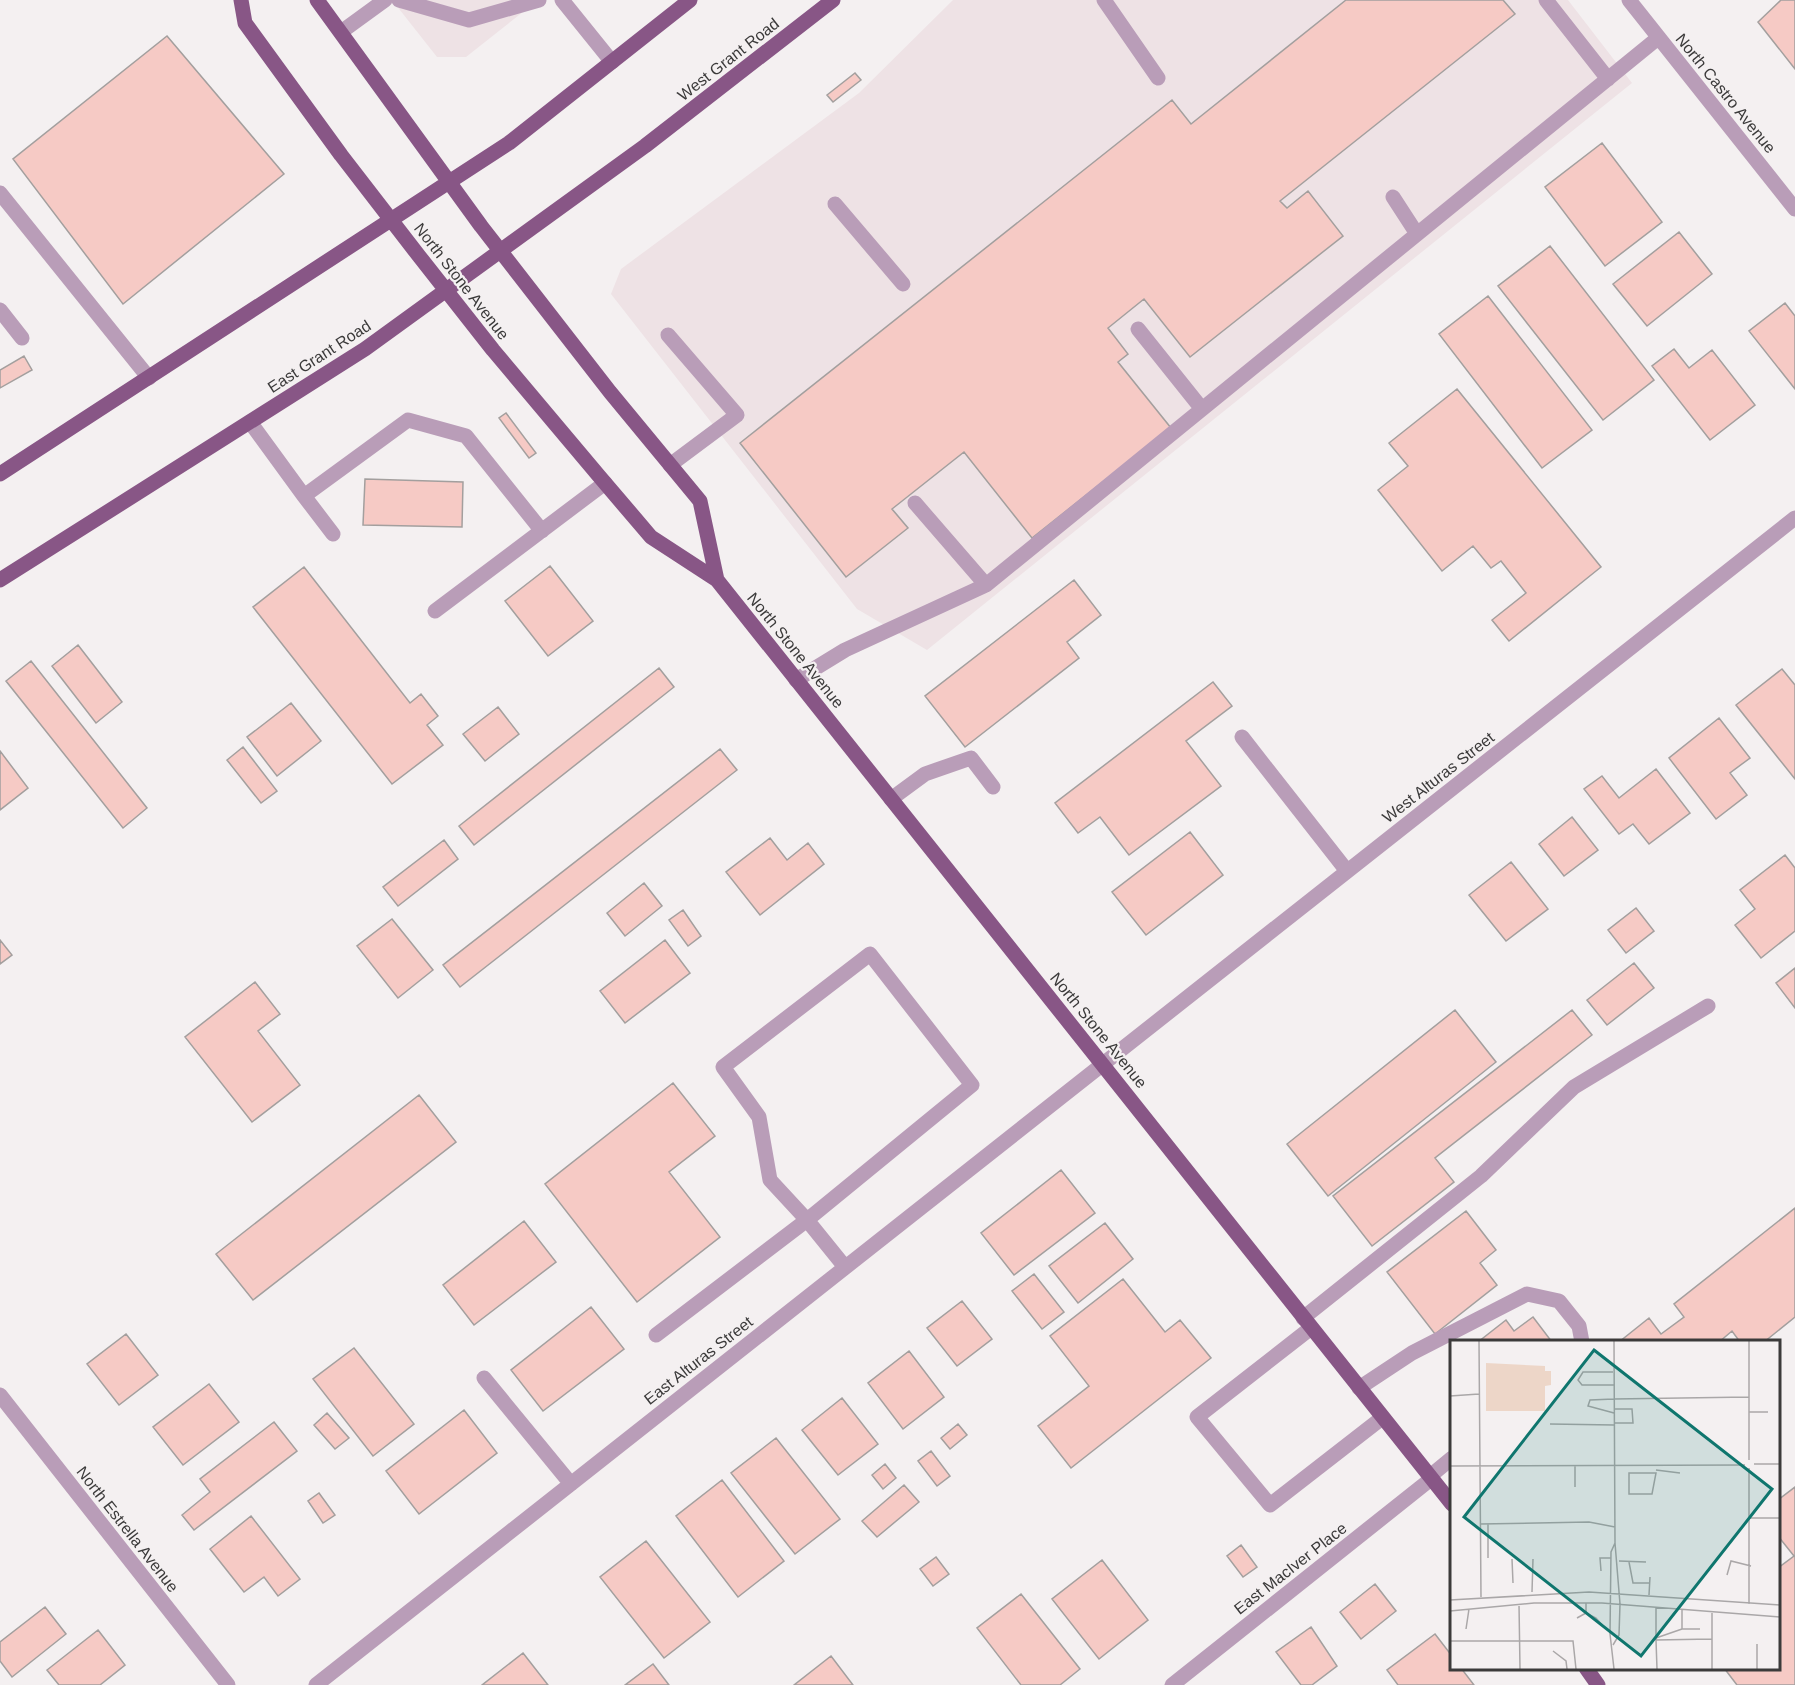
<svg xmlns="http://www.w3.org/2000/svg" width="1795" height="1685" font-family="Arial,sans-serif">
	<rect width="100%" height="100%" fill="#f4f0f1"/>
	<path fill="#eee2e5" d="M 392,0 L 538,0 L 466,57 L 437,57 Z
		M 953,0 L 1568,0 L 1632,83 L 927,650 L 857,609 L 611,294 L 621,269 L 859,93 Z"/>
	<path fill="#f6cac5" stroke="#a39f9e" stroke-width="1.5" d="M 1346,0 L 1503,0 L 1515,14 L 1280,201 L 1287,208 L 1308,191 L 1343,236 L 1190,357 L 1144,299 L 1108,328 L 1128,354 L 1118,362 L 1171,428 L 1032,538 L 964,452 L 892,509 L 908,528 L 846,577 L 740,443 L 1172,100 L 1191,124 Z
		M 1781,0 L 1795,0 L 1795,69 L 1758,22 Z
		M 167,36 L 284,174 L 123,304 L 13,159 Z
		M 855,73 L 861,80 L 833,102 L 827,95 Z
		M 1602,143 L 1662,222 L 1605,266 L 1545,187 Z
		M 1679,232 L 1712,274 L 1647,326 L 1613,284 Z
		M 1550,246 L 1654,380 L 1603,420 L 1498,286 Z
		M 1488,296 L 1592,430 L 1542,468 L 1439,334 Z
		M 1785,303 L 1795,316 L 1795,389 L 1749,331 Z
		M 1674,349 L 1689,368 L 1712,350 L 1755,405 L 1710,440 L 1652,366 Z
		M 24,356 L 32,370 L 0,388 L 0,370 Z
		M 1457,389 L 1601,567 L 1509,641 L 1492,620 L 1526,593 L 1501,561 L 1491,568 L 1473,546 L 1442,571 L 1378,490 L 1408,466 L 1389,443 Z
		M 506,413 L 536,453 L 529,458 L 499,418 Z
		M 365,479 L 463,482 L 462,527 L 363,525 Z
		M 550,566 L 593,621 L 548,656 L 505,601 Z
		M 304,567 L 410,703 L 421,694 L 438,716 L 427,725 L 443,745 L 392,784 L 253,607 Z
		M 1074,580 L 1101,615 L 1067,642 L 1079,658 L 965,747 L 925,696 Z
		M 78,645 L 122,702 L 96,723 L 52,666 Z
		M 31,661 L 147,808 L 123,828 L 6,681 Z
		M 659,668 L 674,687 L 474,845 L 459,826 Z
		M 1782,669 L 1795,685 L 1795,779 L 1736,705 Z
		M 1213,682 L 1232,706 L 1186,741 L 1221,786 L 1129,855 L 1100,817 L 1078,833 L 1055,803 Z
		M 291,703 L 321,741 L 277,776 L 247,737 Z
		M 498,707 L 519,734 L 485,761 L 463,734 Z
		M 1719,718 L 1750,758 L 1730,773 L 1747,795 L 1716,819 L 1669,758 Z
		M 243,747 L 277,791 L 261,803 L 227,760 Z
		M 720,749 L 737,770 L 460,987 L 443,965 Z
		M 0,751 L 28,788 L 0,810 Z
		M 1656,769 L 1690,813 L 1649,844 L 1633,824 L 1619,834 L 1584,789 L 1602,776 L 1619,798 Z
		M 1572,817 L 1598,850 L 1564,876 L 1539,844 Z
		M 1190,832 L 1223,875 L 1146,935 L 1112,892 Z
		M 770,838 L 787,860 L 808,843 L 824,864 L 760,915 L 726,872 Z
		M 444,840 L 458,859 L 398,906 L 383,887 Z
		M 1785,855 L 1795,868 L 1795,931 L 1761,958 L 1735,925 L 1755,909 L 1740,890 Z
		M 1511,862 L 1548,909 L 1506,941 L 1469,895 Z
		M 644,883 L 662,906 L 625,936 L 607,913 Z
		M 1636,908 L 1654,931 L 1626,953 L 1608,930 Z
		M 683,910 L 701,936 L 688,946 L 669,920 Z
		M 392,919 L 433,970 L 398,998 L 357,946 Z
		M 0,940 L 12,955 L 0,964 Z
		M 665,940 L 690,973 L 625,1023 L 600,991 Z
		M 1634,963 L 1654,988 L 1607,1025 L 1587,1000 Z
		M 1795,968 L 1795,1008 L 1776,983 Z
		M 255,982 L 280,1014 L 258,1031 L 300,1085 L 252,1122 L 185,1037 Z
		M 1455,1010 L 1496,1062 L 1328,1196 L 1287,1144 Z
		M 1572,1010 L 1592,1035 L 1435,1158 L 1454,1182 L 1372,1246 L 1333,1196 Z
		M 673,1083 L 715,1136 L 669,1172 L 720,1237 L 637,1302 L 545,1184 Z
		M 419,1095 L 456,1142 L 253,1300 L 216,1254 Z
		M 1061,1170 L 1095,1213 L 1014,1275 L 981,1233 Z
		M 1795,1208 L 1795,1317 L 1764,1342 L 1740,1342 L 1732,1331 L 1719,1342 L 1619,1342 L 1649,1318 L 1661,1334 L 1684,1317 L 1674,1304 Z
		M 1466,1211 L 1496,1250 L 1480,1263 L 1497,1285 L 1435,1334 L 1387,1272 Z
		M 524,1221 L 556,1262 L 474,1325 L 443,1285 Z
		M 1105,1223 L 1133,1259 L 1078,1303 L 1049,1266 Z
		M 1034,1274 L 1064,1312 L 1042,1329 L 1012,1291 Z
		M 1123,1279 L 1165,1332 L 1180,1320 L 1211,1358 L 1071,1468 L 1038,1426 L 1089,1386 L 1050,1336 Z
		M 962,1301 L 992,1339 L 957,1366 L 927,1328 Z
		M 591,1307 L 624,1349 L 543,1411 L 511,1370 Z
		M 1533,1317 L 1552,1342 L 1478,1342 L 1506,1320 L 1514,1331 Z
		M 126,1334 L 158,1375 L 119,1405 L 87,1364 Z
		M 354,1348 L 414,1424 L 373,1456 L 313,1379 Z
		M 909,1351 L 944,1397 L 903,1429 L 868,1383 Z
		M 209,1384 L 239,1422 L 183,1465 L 153,1427 Z
		M 842,1398 L 878,1444 L 838,1475 L 802,1430 Z
		M 464,1410 L 497,1453 L 419,1514 L 386,1471 Z
		M 327,1413 L 349,1438 L 335,1449 L 314,1425 Z
		M 274,1422 L 297,1451 L 194,1530 L 182,1515 L 210,1492 L 200,1479 Z
		M 958,1424 L 967,1435 L 950,1449 L 941,1438 Z
		M 776,1438 L 840,1519 L 795,1554 L 731,1473 Z
		M 931,1451 L 950,1476 L 937,1486 L 918,1461 Z
		M 885,1464 L 896,1478 L 883,1489 L 872,1475 Z
		M 722,1480 L 784,1561 L 738,1597 L 676,1516 Z
		M 904,1485 L 919,1502 L 877,1537 L 862,1521 Z
		M 1795,1487 L 1795,1685 L 1737,1685 L 1724,1668 L 1778,1668 L 1778,1568 L 1794,1556 L 1778,1536 L 1778,1500 Z
		M 319,1493 L 335,1515 L 323,1523 L 308,1501 Z
		M 251,1516 L 300,1579 L 278,1596 L 264,1577 L 244,1592 L 210,1549 Z
		M 646,1541 L 710,1622 L 664,1658 L 600,1577 Z
		M 1241,1545 L 1257,1567 L 1243,1577 L 1227,1556 Z
		M 936,1557 L 949,1574 L 933,1586 L 920,1569 Z
		M 1102,1560 L 1148,1620 L 1099,1659 L 1052,1599 Z
		M 1375,1584 L 1396,1611 L 1361,1639 L 1340,1612 Z
		M 1021,1594 L 1080,1669 L 1060,1685 L 1021,1685 L 977,1628 Z
		M 45,1607 L 66,1634 L 12,1677 L 0,1661 L 0,1642 Z
		M 1311,1627 L 1337,1666 L 1312,1685 L 1301,1685 L 1276,1652 Z
		M 98,1630 L 125,1665 L 100,1685 L 59,1685 L 47,1670 Z
		M 1435,1634 L 1452,1656 L 1452,1668 L 1461,1668 L 1474,1685 L 1398,1685 L 1387,1670 Z
		M 523,1653 L 548,1685 L 482,1685 Z
		M 831,1656 L 853,1685 L 794,1685 Z
		M 653,1664 L 669,1685 L 625,1685 Z"/>
	<g fill="none" stroke-linecap="round" stroke-linejoin="round">
		<path stroke="#b99db8" stroke-width="15" d="M 399,0 L 469,20 L 539,0
			M 562,0 L 612,62
			M 1104,0 L 1158,78
			M 1546,0 L 1608,79
			M 1629,0 L 1795,209
			M 341,32 L 385,0
			M 0,193 L 149,378
			M 1393,197 L 1417,234
			M 835,204 L 903,284
			M 0,310 L 22,338
			M 1138,329 L 1202,409
			M 668,335 L 737,415 L 670,465
			M 250,422 L 304,496 L 333,534
			M 304,496 L 408,420 L 466,436 L 542,531
			M 915,503 L 986,585
			M 435,611 L 605,483
			M 796,680 L 845,650 L 986,585 L 1658,38
			M 1242,737 L 1347,871
			M 891,799 L 925,774 L 971,758 L 993,787
			M 870,954 L 972,1085 L 807,1220 L 770,1180 L 759,1117 L 723,1067 Z
			M 1303,1318 L 1481,1176 L 1574,1087 L 1708,1006
			M 1311,1328 L 1197,1417 L 1270,1505 L 1382,1418
			M 656,1335 L 807,1220 L 845,1267
			M 484,1378 L 571,1484
			M 1359,1388 L 1412,1353 L 1527,1294 L 1559,1301 L 1579,1326 L 1582,1342
			M 0,1395 L 228,1685
			M 1429,1477 L 1452,1458
			M 316,1685 L 1795,518
			M 1172,1685 L 1431,1479"/>
		<path stroke="#885686" stroke-width="15" d="M 241,0 L 245,23 L 341,155 L 419,256 L 493,350 L 599,476 L 651,537 L 717,580 L 1452,1504
			M 317,0 L 481,226 L 610,392 L 700,501 L 717,580
			M 0,474 L 509,143 L 690,0
			M 0,580 L 365,349 L 645,146 L 833,0
			M 1586,1668 L 1598,1685"/>
	</g>
	<g text-anchor="middle" stroke-width="4.5" stroke-linejoin="round" paint-order="stroke">
		<g font-size="16" fill="#3b3a3a" stroke="#f4f0f1">
			<text transform="translate(728 59) rotate(-38)" y="6">West Grant Road</text>
			<text transform="translate(1726 93) rotate(51)" y="6">North Castro Avenue</text>
			<text transform="translate(462 281) rotate(52)" y="6">North Stone Avenue</text>
			<text transform="translate(319 356) rotate(-33)" y="6">East Grant Road</text>
			<text transform="translate(796 650) rotate(51)" y="6">North Stone Avenue</text>
			<text transform="translate(1438 777) rotate(-38)" y="6">West Alturas Street</text>
			<text transform="translate(1099 1030) rotate(51)" y="6">North Stone Avenue</text>
			<text transform="translate(698 1360) rotate(-38)" y="6">East Alturas Street</text>
			<text transform="translate(128 1529) rotate(52)" y="6">North Estrella Avenue</text>
			<text transform="translate(1290 1568) rotate(-38)" y="6">East MacIver Place</text>
		</g>
	</g>
	<g transform="translate(1450 1340)">
		<rect width="330" height="330" fill="#f4f0f1"/>
		<path d="M 36,23 L 95,26 L 95,31 L 101,31 L 101,45 L 95,46 L 95,71 L 36,71 Z" fill="#edd6c8"/>
		<path fill="none" stroke="#aaa7a8" stroke-width="1.5" d="M 29,1 L 31,257M 299,1 L 299,120M 163,32 L 133,32 L 128,40 L 132,45 L 164,45M 0,56 L 29,54M 164,59 L 299,57M 164,59 L 140,60 L 138,66 L 164,73M 164,69 L 182,69 L 183,83 L 164,83M 299,72 L 318,72M 100,84 L 164,85M 304,124 L 330,124M 125,125 L 125,147M 0,126 L 295,125M 299,128 L 299,264M 206,130 L 230,133M 179,133 L 206,133 L 202,154 L 179,154 ZM 299,178 L 330,178M 30,184 L 139,182 L 165,187M 38,184 L 38,218M 62,219 L 63,243M 169,221 L 196,222M 179,222 L 183,243 L 200,243M 151,231 L 150,218 L 161,218M 277,235 L 281,221 L 301,226M 82,252 L 83,219M 199,255 L 200,237M 0,260 L 139,252 L 330,265M 69,264 L 70,329M 206,267 L 206,300M 232,270 L 232,289 L 250,289M 0,271 L 84,263 L 152,263 L 330,277M 136,273 L 146,278 L 153,286M 262,273 L 262,329M 127,278 L 136,273 L 136,263M 16,289 L 19,269M 206,298 L 232,289M 0,301 L 123,301 L 126,329M 307,304 L 307,329M 163,305 L 169,295 L 170,264 L 165,203 L 164,1M 103,311 L 116,321 L 117,329M 164,329 L 160,294 L 161,212 L 165,203M 207,329 L 206,300 L 262,299"/>
		<path fill="#0f766e" fill-opacity="0.15" stroke="#0f766e" stroke-width="3" d="M 144,10 L 322,149 L 191,316 L 14,177 Z"/>
		<rect width="330" height="330" fill="none" stroke="#3b3a3a" stroke-width="3"/>
	</g>
</svg>
